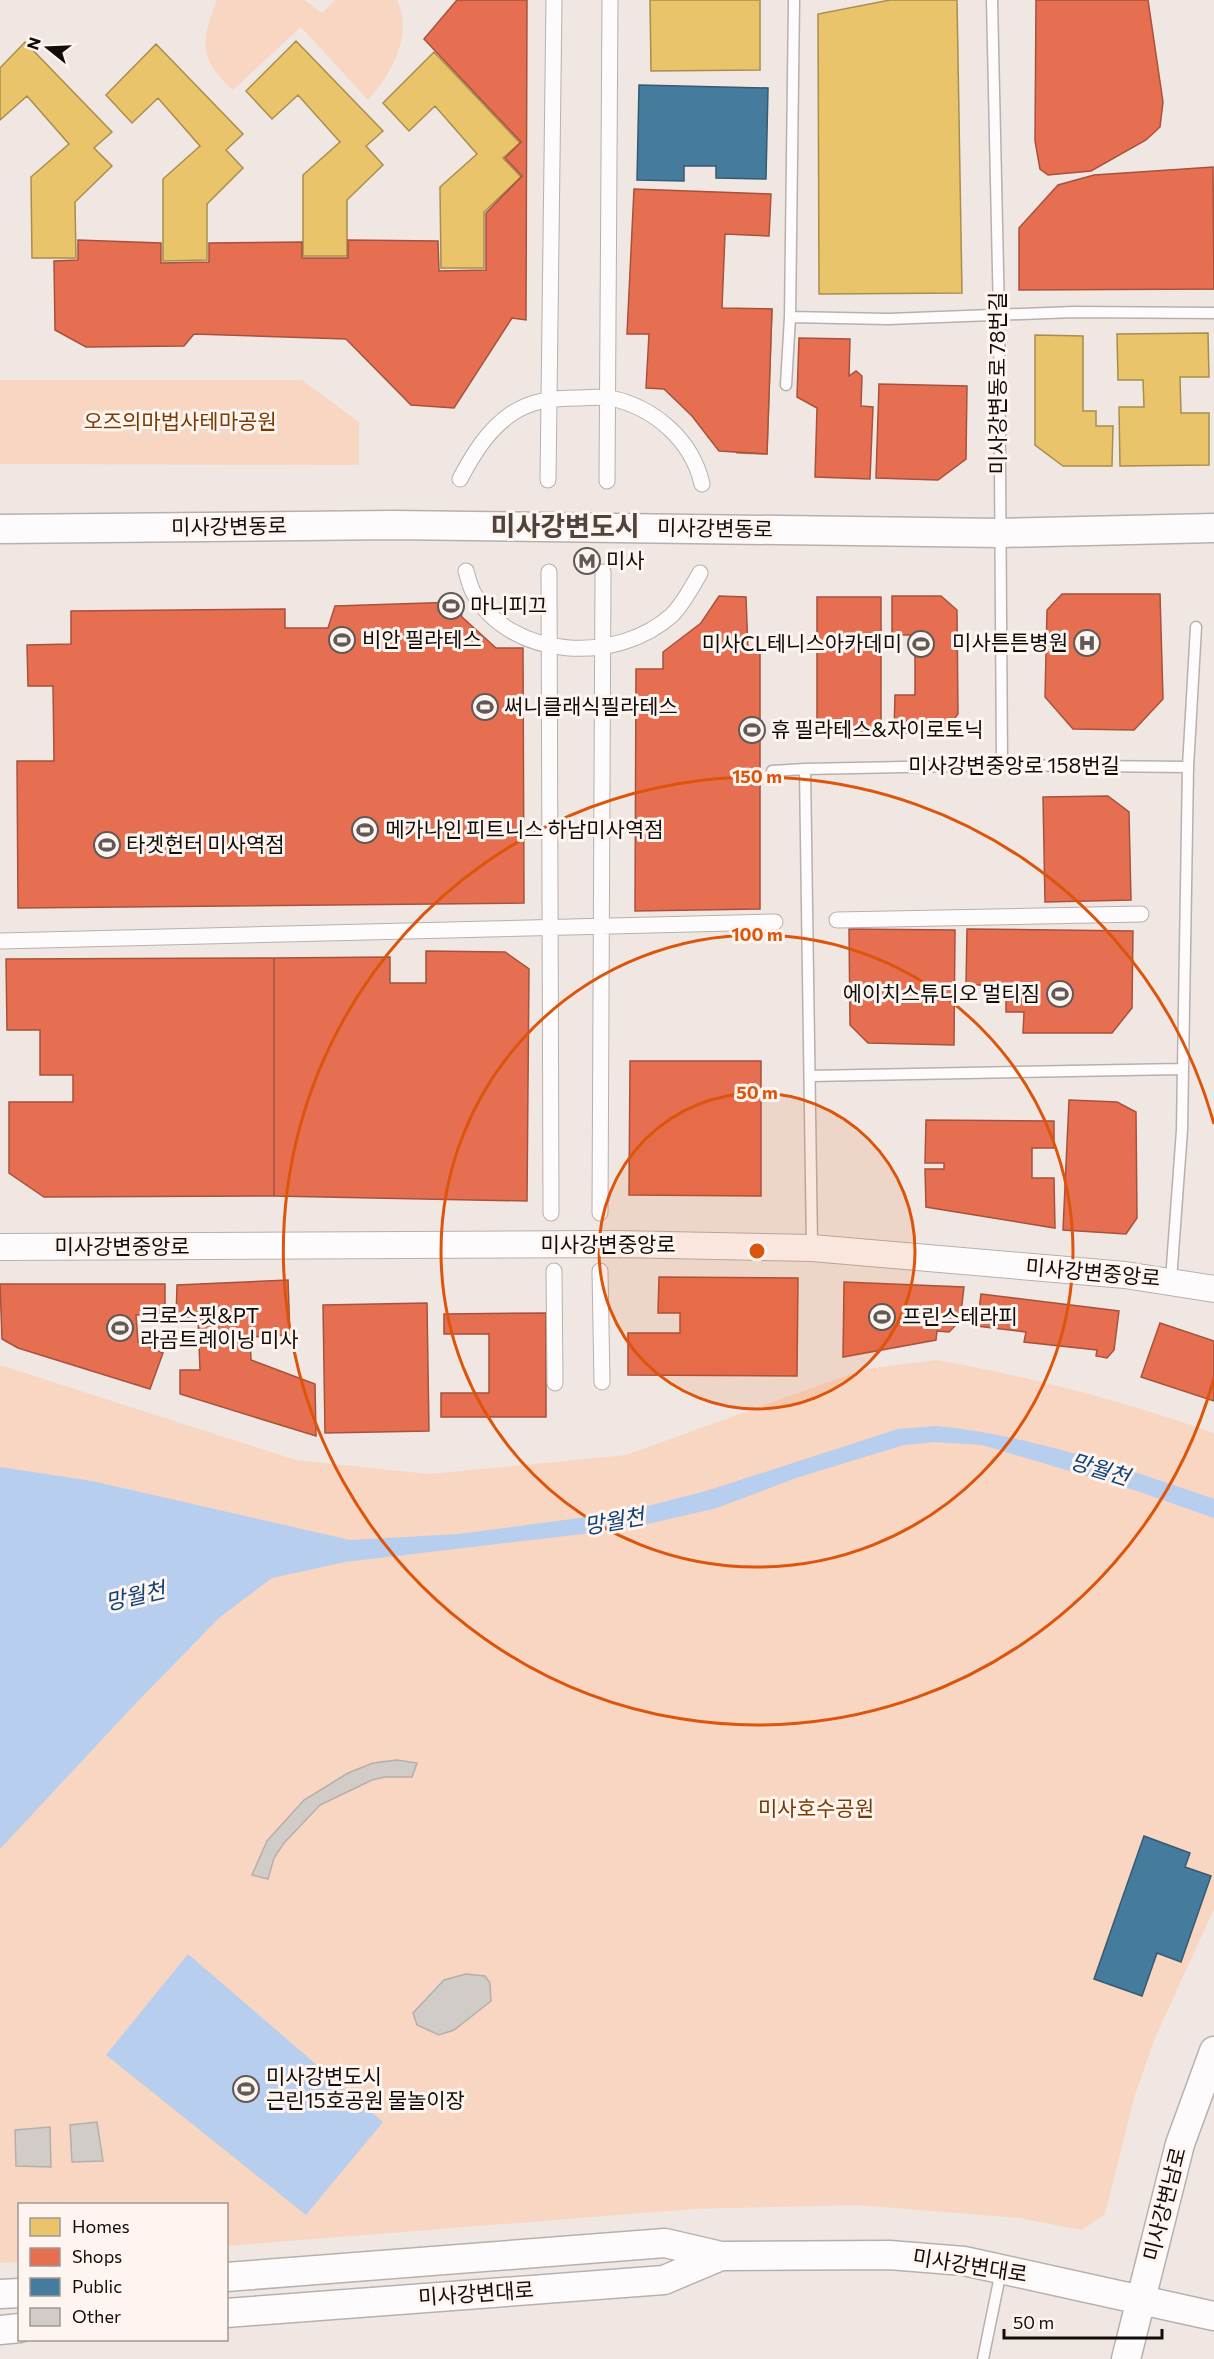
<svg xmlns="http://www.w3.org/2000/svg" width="1214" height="2359" font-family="Commissioner,'Noto Sans KR',sans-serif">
	<rect width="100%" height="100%" fill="#f0e7e3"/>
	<path fill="#f8d6c1" d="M 217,0 L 305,0 L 322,13 L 335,0 L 397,0 C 414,34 391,75 368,100 L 301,27 L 233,90 C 199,59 200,42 217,0 Z
		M 0,380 L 302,380 L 359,422 L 359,465 L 0,464 Z
		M 937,1360 C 1031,1377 1123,1401 1214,1433 L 1214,1909 L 1155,2038 L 1135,2095 L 1105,2214 L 1082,2230 L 1019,2218 L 858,2205 L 693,2209 L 227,2246 L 226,2204 L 20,2204 L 19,2262 L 0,2263 L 0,1365 L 296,1460 L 429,1474 L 626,1455 L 865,1369 Z"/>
	<path fill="#b7ceee" d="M 936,1426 C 1031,1435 1124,1468 1214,1499 L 1214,1518 L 1137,1491 L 982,1445 L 935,1442 L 904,1445 L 796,1478 L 717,1508 L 626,1529 L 345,1562 L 272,1578 L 219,1618 L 137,1702 L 0,1849 L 0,1467 L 92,1481 L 350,1540 L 459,1534 L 624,1512 L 706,1491 L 898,1429 Z
		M 188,1954 L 383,2122 L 306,2215 L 106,2055 Z"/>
	<path fill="#e9c46a" stroke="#a88d4d" stroke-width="1.5" d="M 650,0 L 760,0 L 760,70 L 651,71 Z
		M 890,0 L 957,0 L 962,293 L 819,294 L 818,14 Z
		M 1049,0 L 1136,0 L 1137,129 L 1084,130 L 1083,36 L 1049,37 Z
		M 296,41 L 383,131 L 366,146 L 383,165 L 347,200 L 347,256 L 303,256 L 303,175 L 340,142 L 298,95 L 272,119 L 246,91 Z
		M 25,42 L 112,132 L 94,148 L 112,166 L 75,202 L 76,258 L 32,258 L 31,177 L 69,144 L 27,96 L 0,120 L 0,68 Z
		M 156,44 L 243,134 L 226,150 L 243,168 L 207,204 L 207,260 L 163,261 L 163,179 L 200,146 L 158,98 L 132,123 L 106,95 Z
		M 434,52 L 520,143 L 503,158 L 521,177 L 484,212 L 484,268 L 441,268 L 440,187 L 477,154 L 435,106 L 409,131 L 383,103 Z
		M 660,198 L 703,199 L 699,318 L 745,320 L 745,309 L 772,309 L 767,454 L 737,453 L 737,437 L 708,437 L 710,376 L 695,375 L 694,386 L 654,384 Z
		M 1053,201 L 1214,202 L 1214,289 L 1177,289 L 1178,254 L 1052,253 Z
		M 1208,333 L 1209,377 L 1180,377 L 1181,413 L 1209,413 L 1209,465 L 1120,466 L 1119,407 L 1144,407 L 1143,380 L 1118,380 L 1117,334 Z
		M 1035,335 L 1083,336 L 1083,411 L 1096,411 L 1096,426 L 1113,426 L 1112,466 L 1063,466 L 1035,445 Z
		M 435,607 L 452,609 L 450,622 L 494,655 L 513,656 L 513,685 L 488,685 L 472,704 L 449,684 L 466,663 L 445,646 L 425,657 L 422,625 L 433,621 Z
		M 114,617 L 150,642 L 129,673 L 128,714 L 97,715 L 98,681 L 55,678 L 56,647 L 93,648 Z
		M 366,617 L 399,645 L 376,674 L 371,715 L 342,712 L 344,677 L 301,673 L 305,641 L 343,646 Z
		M 245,618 L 279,646 L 255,675 L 251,716 L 223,713 L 226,678 L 181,674 L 184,643 L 222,647 Z
		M 703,623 L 719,624 L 719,761 L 685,761 L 685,863 L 755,863 L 755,905 L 640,905 L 640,706 L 676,707 L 676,651 L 701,651 Z
		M 463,731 L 499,732 L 498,809 L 483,809 L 483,825 L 506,854 L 470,882 L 456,865 L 407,864 L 407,836 L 460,837 L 461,801 L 448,800 L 449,754 L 463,754 Z
		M 99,765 L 102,901 L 49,902 L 46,767 Z
		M 205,786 L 236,793 L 228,830 L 254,855 L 223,887 L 196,861 L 156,852 L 162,822 L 196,829 Z
		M 329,790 L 359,797 L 350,834 L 375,860 L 344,891 L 318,864 L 278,854 L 285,822 L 319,832 Z
		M 632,1063 L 675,1063 L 676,1107 L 705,1107 L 705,1063 L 759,1063 L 759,1193 L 632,1193 Z"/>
	<path fill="#e76f51" stroke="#a7523c" stroke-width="1.5" d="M 457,0 L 527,0 L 526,320 L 512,318 L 454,408 L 411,405 L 346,339 L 194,334 L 184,346 L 86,347 L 55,330 L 54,261 L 78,260 L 78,240 L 161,243 L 161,263 L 209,262 L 209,243 L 302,242 L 302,258 L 348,258 L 348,240 L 438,241 L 439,271 L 486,270 L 486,213 L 522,176 L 505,158 L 521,142 L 424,39 Z
		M 1036,0 L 1148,0 L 1163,102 L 1160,127 L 1146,140 L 1091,171 L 1048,175 L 1040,169 L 1035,141 Z
		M 1213,167 L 1214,289 L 1019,290 L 1019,228 L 1058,185 L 1094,175 Z
		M 634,189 L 771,194 L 769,236 L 725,234 L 722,308 L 772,309 L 767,454 L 719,451 L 692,416 L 664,389 L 646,388 L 649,334 L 627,334 Z
		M 799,338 L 850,339 L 849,376 L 856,371 L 862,376 L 861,406 L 873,407 L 870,479 L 815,477 L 817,408 L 797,397 Z
		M 879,384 L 967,386 L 966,459 L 938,480 L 876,478 Z
		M 1062,594 L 1160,594 L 1163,699 L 1134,730 L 1073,729 L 1045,697 L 1047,610 Z
		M 719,596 L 746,597 L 748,651 L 760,651 L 760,909 L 635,911 L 636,669 L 663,669 L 663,652 L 701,623 Z
		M 892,596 L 941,596 L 957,610 L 958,714 L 943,733 L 894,733 L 895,695 L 915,695 L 915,635 L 892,635 Z
		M 817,597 L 881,597 L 881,734 L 817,735 Z
		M 458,602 L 462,617 L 496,648 L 523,648 L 524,903 L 18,908 L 17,761 L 54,761 L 53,686 L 28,686 L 27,645 L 71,644 L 71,611 L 285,609 L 285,628 L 328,628 L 335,606 Z
		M 1108,796 L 1129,812 L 1131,900 L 1045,902 L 1043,797 Z
		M 849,929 L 955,930 L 954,1045 L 868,1043 L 850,1025 Z
		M 967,929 L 1133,931 L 1132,1008 L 1112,1033 L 1023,1033 L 1024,1012 L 1006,1012 L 1006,999 L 989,999 L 990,985 L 966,985 Z
		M 426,951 L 505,952 L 529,969 L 527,1201 L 274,1196 L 274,958 L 390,957 L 390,983 L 426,983 Z
		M 274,958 L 274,1196 L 44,1197 L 9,1173 L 9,1102 L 73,1102 L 73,1075 L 40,1075 L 40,1030 L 7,1030 L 6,959 Z
		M 630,1061 L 761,1061 L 761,1196 L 629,1195 Z
		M 1069,1100 L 1117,1102 L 1136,1112 L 1137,1218 L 1126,1234 L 1063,1230 Z
		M 926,1120 L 1054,1121 L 1054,1148 L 1032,1148 L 1032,1178 L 1054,1178 L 1055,1228 L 926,1207 L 925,1169 L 944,1169 L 944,1163 L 925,1163 Z
		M 659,1277 L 798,1278 L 797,1376 L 628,1375 L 628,1333 L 680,1333 L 680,1313 L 658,1313 Z
		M 288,1280 L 290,1335 L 250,1337 L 251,1360 L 315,1384 L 316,1436 L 180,1394 L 180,1370 L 200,1370 L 198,1318 L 176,1319 L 177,1285 Z
		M 844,1282 L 964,1287 L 960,1321 L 949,1332 L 937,1331 L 936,1340 L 843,1357 Z
		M 0,1284 L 165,1284 L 165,1313 L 136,1315 L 138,1342 L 163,1353 L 150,1389 L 18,1348 L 2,1339 Z
		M 981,1294 L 1119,1311 L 1114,1350 L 1107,1358 L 1096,1356 L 1097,1350 L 1024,1342 L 1026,1332 L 977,1326 Z
		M 427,1303 L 429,1431 L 325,1433 L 323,1305 Z
		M 546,1313 L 546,1417 L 441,1417 L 441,1393 L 489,1393 L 489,1334 L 444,1334 L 444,1314 Z
		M 1160,1323 L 1214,1341 L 1214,1401 L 1141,1377 Z"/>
	<path fill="#457b9d" stroke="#365a71" stroke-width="1.5" d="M 639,85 L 768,88 L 766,179 L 716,178 L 716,166 L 684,166 L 684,181 L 637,180 Z
		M 1144,1836 L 1190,1853 L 1185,1867 L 1211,1876 L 1181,1962 L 1157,1953 L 1142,1996 L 1094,1979 Z"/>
	<path fill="#d2ccc8" stroke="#b5afab" stroke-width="1.5" d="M 397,1760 L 417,1763 L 412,1777 L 385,1777 L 372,1780 L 320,1805 L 284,1843 L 274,1858 L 268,1879 L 252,1875 L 267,1841 L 304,1800 L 348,1773 L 373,1763 Z
		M 466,1974 L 485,1976 L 490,1983 L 491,2001 L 454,2030 L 439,2035 L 417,2025 L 413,2013 L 444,1980 Z
		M 97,2122 L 103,2161 L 72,2162 L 70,2125 Z
		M 50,2127 L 51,2167 L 16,2166 L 15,2130 Z"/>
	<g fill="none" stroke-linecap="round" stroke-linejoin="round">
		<defs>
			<path id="service" d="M 794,0 L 790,317 L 888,319 L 1074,312 L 1214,313
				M 992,0 L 999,316 L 1002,765
				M 786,385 L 790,317
				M 1188,767 L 1196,627
				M 772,771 L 805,769
				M 810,1076 L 1181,1069
				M 812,1247 L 805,769 L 1002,765 L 1188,767 L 1182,1130 L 1171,1280
				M 983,2359 L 1001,2271"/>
			<path id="pedestrian" d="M 460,479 C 473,454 488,430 511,414 C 532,400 554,398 577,398 C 588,398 599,396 610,398 C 654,407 692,440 702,484
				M 548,480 L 554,0
				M 607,481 L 610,0
				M 466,571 C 468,578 470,586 473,592 C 511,661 618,664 672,615 C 683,604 692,587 700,573
				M 549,572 L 551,1213
				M 837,920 L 1141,914
				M 0,941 L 775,922
				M 600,1213 L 603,572
				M 554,1271 L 555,1383
				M 600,1271 L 602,1382"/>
			<path id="tertiary" d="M 0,1247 L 617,1244 L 812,1248 L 1125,1275 L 1214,1289"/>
			<path id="secondary" d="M 0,529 L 393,525 L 1000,533 L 1214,528
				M 226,2277 L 665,2243 L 721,2256 L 889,2255 L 964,2261 L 1214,2316
				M 0,2294 L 20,2293
				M 226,2313 L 664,2280 L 721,2256
				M 0,2330 L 20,2328
				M 1126,2359 L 1180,2144 L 1214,2051"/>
		</defs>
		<use href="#service" stroke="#b7b0ad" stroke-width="13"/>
		<use href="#pedestrian" stroke="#b7b0ad" stroke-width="17"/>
		<use href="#tertiary" stroke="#b7b0ad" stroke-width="28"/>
		<use href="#secondary" stroke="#b7b0ad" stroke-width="31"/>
		<use href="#service" stroke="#fdfbfb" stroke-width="10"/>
		<use href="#pedestrian" stroke="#fdfbfb" stroke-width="15"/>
		<use href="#tertiary" stroke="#fdfbfb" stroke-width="26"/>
		<use href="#secondary" stroke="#fdfbfb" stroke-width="28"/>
	</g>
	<circle cx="757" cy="1251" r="158" fill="#dd550c" fill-opacity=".12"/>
	<g fill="none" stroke="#dd550c" stroke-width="3">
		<circle cx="757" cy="1251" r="158"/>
		<circle cx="757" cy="1251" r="316"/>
		<path d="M1214 1378A474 474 0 1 1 1214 1124"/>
	</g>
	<defs>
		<symbol id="metro-ring" viewBox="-11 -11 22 22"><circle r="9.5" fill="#fef5f0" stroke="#605956" stroke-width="1.5"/><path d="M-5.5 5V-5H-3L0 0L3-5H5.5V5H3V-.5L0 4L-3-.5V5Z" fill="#605956"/></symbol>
		<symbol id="stadium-ring" viewBox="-11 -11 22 22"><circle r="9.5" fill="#fef5f0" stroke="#605956" stroke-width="1.5"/><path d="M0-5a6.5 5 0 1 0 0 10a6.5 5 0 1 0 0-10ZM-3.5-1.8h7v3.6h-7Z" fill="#605956"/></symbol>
		<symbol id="hospital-ring" viewBox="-11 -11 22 22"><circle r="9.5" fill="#fef5f0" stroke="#605956" stroke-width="1.5"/><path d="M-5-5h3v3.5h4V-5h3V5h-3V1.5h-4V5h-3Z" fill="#605956"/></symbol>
	</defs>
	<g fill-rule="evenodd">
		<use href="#metro-ring" x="572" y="546" width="30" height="30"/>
		<use href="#stadium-ring" x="436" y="591" width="30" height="30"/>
		<use href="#stadium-ring" x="327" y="625" width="30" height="30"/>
		<use href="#hospital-ring" x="1072" y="628" width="30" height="30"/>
		<use href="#stadium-ring" x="906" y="629" width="30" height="30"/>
		<use href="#stadium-ring" x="470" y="692" width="30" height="30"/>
		<use href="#stadium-ring" x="737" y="715" width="30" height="30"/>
		<use href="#stadium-ring" x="350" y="815" width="30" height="30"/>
		<use href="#stadium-ring" x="92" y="830" width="30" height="30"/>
		<use href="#stadium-ring" x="1045" y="979" width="30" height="30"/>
		<use href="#stadium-ring" x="867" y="1302" width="30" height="30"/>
		<use href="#stadium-ring" x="105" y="1313" width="30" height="30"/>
		<use href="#stadium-ring" x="231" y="2074" width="30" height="30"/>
	</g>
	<g text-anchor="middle" stroke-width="6" stroke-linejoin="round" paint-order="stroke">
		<g font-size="21" fill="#120d0a" stroke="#fef5f0">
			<text transform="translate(998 383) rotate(-90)" y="7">미사강변동로 78번길</text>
			<text transform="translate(229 527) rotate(-1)" y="7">미사강변동로</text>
			<text transform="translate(715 529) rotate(1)" y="7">미사강변동로</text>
			<text x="1014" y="773">미사강변중앙로 158번길</text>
			<text x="608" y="1252">미사강변중앙로</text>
			<text x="122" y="1254">미사강변중앙로</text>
			<text transform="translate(1093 1273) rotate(5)" y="7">미사강변중앙로</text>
			<text transform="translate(1165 2204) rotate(-76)" y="7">미사강변남로</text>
			<text transform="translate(970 2266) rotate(9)" y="7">미사강변대로</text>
			<text transform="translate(476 2294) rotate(-4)" y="7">미사강변대로</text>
		</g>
		<g font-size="21" fill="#7a3a00" stroke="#fef5f0">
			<text x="180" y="429">오즈의마법사테마공원</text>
			<text x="816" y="1816">미사호수공원</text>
		</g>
		<g font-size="21" fill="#120d0a" stroke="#fef5f0" text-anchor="start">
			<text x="606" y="568">미사</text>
			<text x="470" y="613">마니피끄</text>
			<text x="362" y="647">비안 필라테스</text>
			<text x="1068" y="650" text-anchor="end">미사튼튼병원</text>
			<text x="902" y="651" text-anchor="end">미사CL테니스아카데미</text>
			<text x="504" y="714">써니클래식필라테스</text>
			<text x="771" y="737">휴 필라테스&amp;자이로토닉</text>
			<text x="385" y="837">메가나인 피트니스 하남미사역점</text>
			<text x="126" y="852">타겟헌터 미사역점</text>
			<text x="1040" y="1001" text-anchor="end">에이치스튜디오 멀티짐</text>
			<text x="140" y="1323">크로스핏&amp;PT<tspan x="140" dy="24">라곰트레이닝 미사</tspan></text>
			<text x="902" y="1324">프린스테라피</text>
			<text x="266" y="2084">미사강변도시<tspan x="266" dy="24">근린15호공원 물놀이장</tspan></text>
		</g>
		<g font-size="22" font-style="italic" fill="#0f4279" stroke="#fef5f0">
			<text transform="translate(1100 1469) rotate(17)" y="8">망월천</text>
			<text transform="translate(614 1521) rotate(-10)" y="8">망월천</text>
			<text transform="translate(135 1596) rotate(-13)" y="8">망월천</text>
		</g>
		<g font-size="27" font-weight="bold" fill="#4f433c" stroke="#fef5f0">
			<text x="565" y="536">미사강변도시</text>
		</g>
	</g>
	<circle cx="757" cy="1251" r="9" fill="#dd550c" stroke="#fef5f0" stroke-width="3"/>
	<g font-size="18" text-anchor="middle" font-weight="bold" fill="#dd550c" stroke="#fef5f0" stroke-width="6" stroke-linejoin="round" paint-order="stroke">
		<text x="757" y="783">150 m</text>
		<text x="757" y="941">100 m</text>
		<text x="757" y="1099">50 m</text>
	</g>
	<rect x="18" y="2203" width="210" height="138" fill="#fef5f0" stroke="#a09894" stroke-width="1.5"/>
	<rect x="30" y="2218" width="30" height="18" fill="#e9c46a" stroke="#a09894" stroke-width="1.5"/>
	<text x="72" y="2233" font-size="18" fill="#120d0a">Homes</text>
	<rect x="30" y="2248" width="30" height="18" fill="#e76f51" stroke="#a09894" stroke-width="1.5"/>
	<text x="72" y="2263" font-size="18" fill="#120d0a">Shops</text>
	<rect x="30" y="2278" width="30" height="18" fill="#457b9d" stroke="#a09894" stroke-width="1.5"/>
	<text x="72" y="2293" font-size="18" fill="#120d0a">Public</text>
	<rect x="30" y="2308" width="30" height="18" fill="#d2ccc8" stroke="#a09894" stroke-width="1.5"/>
	<text x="72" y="2323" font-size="18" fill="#120d0a">Other</text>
	<g transform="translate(48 48) rotate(288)" stroke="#fef5f0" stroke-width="4.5" paint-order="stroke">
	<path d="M0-4.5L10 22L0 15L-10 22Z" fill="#120d0a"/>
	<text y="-9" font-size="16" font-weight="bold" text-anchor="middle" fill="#120d0a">N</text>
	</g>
	<path d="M1004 2329v9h158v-9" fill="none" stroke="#120d0a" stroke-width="3"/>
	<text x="1013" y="2329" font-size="18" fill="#120d0a" stroke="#fef5f0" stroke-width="4.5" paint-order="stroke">50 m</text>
</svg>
